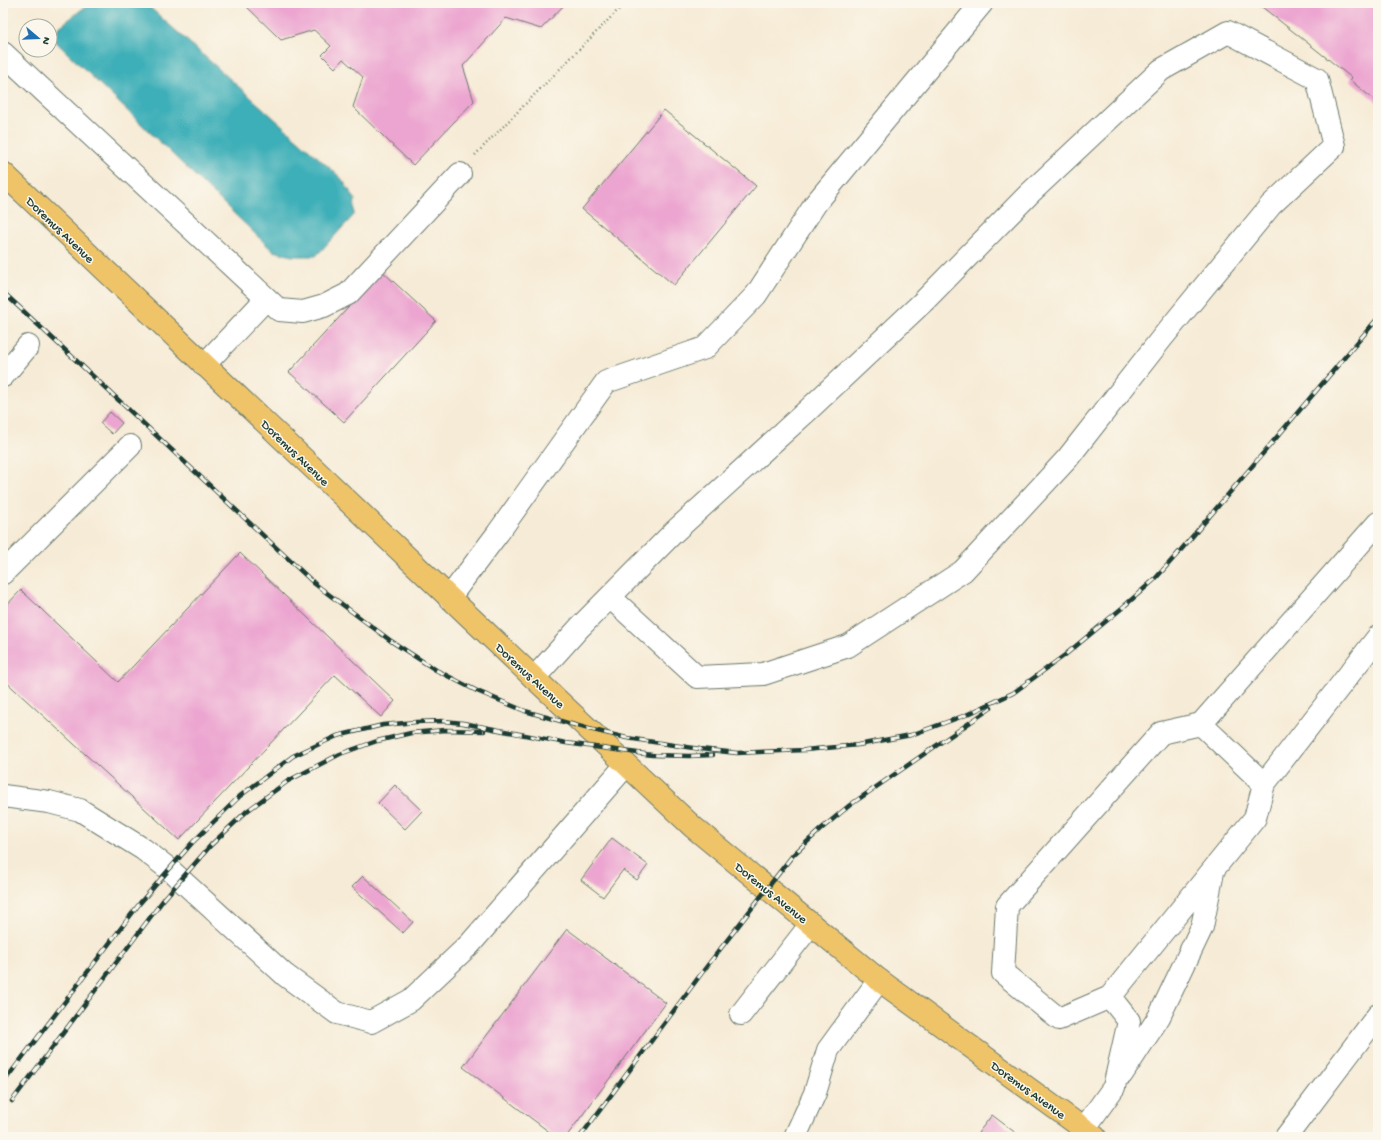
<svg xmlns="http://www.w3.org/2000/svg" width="1381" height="1140" font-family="'Gochi Hand',sans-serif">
	<rect width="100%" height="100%" fill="#fbf7ec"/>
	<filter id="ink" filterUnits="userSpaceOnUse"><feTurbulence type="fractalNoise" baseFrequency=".025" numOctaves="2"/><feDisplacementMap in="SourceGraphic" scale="8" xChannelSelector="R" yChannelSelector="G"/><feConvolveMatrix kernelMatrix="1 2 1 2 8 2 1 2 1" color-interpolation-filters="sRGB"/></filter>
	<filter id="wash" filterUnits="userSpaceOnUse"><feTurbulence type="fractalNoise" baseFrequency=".012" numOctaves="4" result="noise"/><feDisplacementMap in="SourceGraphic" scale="16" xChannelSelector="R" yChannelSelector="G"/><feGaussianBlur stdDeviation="0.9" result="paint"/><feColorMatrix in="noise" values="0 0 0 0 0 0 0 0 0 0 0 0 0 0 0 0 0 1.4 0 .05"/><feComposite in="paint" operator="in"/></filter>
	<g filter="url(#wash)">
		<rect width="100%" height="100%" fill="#f6ebd6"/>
		<path fill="#3eafb8" stroke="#2e7676" d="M 90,3 L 145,3 L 341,178 L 355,199 L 354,215 L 316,256 L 292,256 L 273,251 L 55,41 L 58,28 Z"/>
		<g id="blocks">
			<path fill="#eca5d0" d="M 243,3 L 566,3 L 541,29 L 506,18 L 463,66 L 474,101 L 413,165 L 353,107 L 363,77 L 343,59 L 335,68 L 322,55 L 331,46 L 314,30 L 281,40 Z
				M 1257,3 L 1374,3 L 1378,6 L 1378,103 L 1350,80 L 1352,78 Z
				M 664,110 L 756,186 L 674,285 L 582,209 Z
				M 382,271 L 436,321 L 344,422 L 289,372 Z
				M 110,412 L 122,423 L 112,434 L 100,423 Z
				M 240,553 L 395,701 L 381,717 L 335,675 L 179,840 L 3,679 L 3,609 L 21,590 L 118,682 Z
				M 395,785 L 422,811 L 405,829 L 378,803 Z
				M 612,838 L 648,865 L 637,880 L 623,870 L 603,897 L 581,880 Z
				M 363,876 L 413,922 L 403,933 L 352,887 Z
				M 567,929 L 666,1003 L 566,1137 L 556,1137 L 463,1067 Z
				M 992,1115 L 1021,1137 L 975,1137 Z"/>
		</g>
	</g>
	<g filter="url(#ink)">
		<use href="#blocks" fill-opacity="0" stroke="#6a7a6d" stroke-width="1"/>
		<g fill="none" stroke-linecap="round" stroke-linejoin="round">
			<defs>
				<path id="minor" d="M 3,53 L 279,310 L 303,312 L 324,306 L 348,294 L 460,174
					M 204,365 L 266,299
					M 3,376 L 28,346
					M 3,573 L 130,446
					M 449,598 L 498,533 L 606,382 L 705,348 L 756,295 L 816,203 L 982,3
					M 534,678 L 580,627 L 674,532 L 807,411 L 924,301 L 1029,194 L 1161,70 L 1228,32 L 1317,79 L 1334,146 L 1271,205 L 1162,338 L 1067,459 L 963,571 L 848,646 L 763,674 L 697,677 L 610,597
					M 1201,724 L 1378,523
					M 1264,784 L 1378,637
					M 3,796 L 49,802 L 80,810 L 143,849 L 169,869 L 285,975 L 337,1013 L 371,1022 L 411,1000 L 470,944 L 626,765
					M 741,1014 L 811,924
					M 1122,1074 L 1159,1017 L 1202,927 L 1213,872
					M 1084,1129 L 1114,1087 L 1129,1021 L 1110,997 L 1255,818 L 1264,784 L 1201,724 L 1161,733 L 1007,906 L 1003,973 L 1059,1019 L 1110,997
					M 795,1137 L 815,1093 L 828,1050 L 879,980
					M 1286,1137 L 1378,1015"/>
				<path id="major" d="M 3,173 L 534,678 L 693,827 L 879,980 L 1095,1137"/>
			</defs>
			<use href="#minor" stroke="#6a7a6d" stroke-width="24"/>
			<use href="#major" stroke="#6a7a6d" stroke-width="24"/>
			<path stroke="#6a7a6d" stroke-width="2.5" stroke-dasharray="1 3" stroke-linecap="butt" d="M 475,155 L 625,3"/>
			<use href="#minor" stroke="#fff" stroke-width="22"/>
			<use href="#major" stroke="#efc469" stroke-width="22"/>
			<defs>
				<path id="rail" d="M 3,292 L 315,584 L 391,641 L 436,670 L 477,691 L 525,711 L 589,729 L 627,738 L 700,749 L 737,753 L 805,750 L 858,745 L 911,735 L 966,715 L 1013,693 L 1065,655 L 1122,608 L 1155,579 L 1180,551 L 1378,318
					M 3,1083 L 140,903 L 192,843 L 240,796 L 293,756 L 337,736 L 383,725 L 416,722 L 444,721 L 463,723 L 566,743 L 652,755 L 689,756 L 713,755
					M 12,1101 L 164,899 L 211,845 L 247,811 L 288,781 L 340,754 L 377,741 L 411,733 L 445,730 L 484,731
					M 580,1137 L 704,970 L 793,855 L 821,829 L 850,805 L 991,708"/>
			</defs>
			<use href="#rail" stroke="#1f3d34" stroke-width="4.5"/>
			<use href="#rail" stroke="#fbf7ec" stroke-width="3" stroke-dasharray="9" stroke-linecap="butt"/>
		</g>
	</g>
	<g text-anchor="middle" stroke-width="3" stroke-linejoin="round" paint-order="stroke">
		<g font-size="13" fill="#1f3d34" stroke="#fbf7ec">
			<text transform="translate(61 229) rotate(44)" y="5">Doremus Avenue</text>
			<text transform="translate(296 452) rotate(44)" y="5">Doremus Avenue</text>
			<text transform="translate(531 675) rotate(43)" y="5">Doremus Avenue</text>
			<text transform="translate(772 892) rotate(39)" y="5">Doremus Avenue</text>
			<text transform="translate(1029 1089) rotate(36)" y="5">Doremus Avenue</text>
		</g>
	</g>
	<rect width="1381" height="1140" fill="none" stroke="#fbf7ec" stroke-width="16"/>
	<g transform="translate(38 38) rotate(109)"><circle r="19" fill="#fbf7ec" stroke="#a3ada2"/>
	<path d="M0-3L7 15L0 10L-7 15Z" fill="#1f6fb2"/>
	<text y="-6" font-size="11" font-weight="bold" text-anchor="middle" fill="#1f3d34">N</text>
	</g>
</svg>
